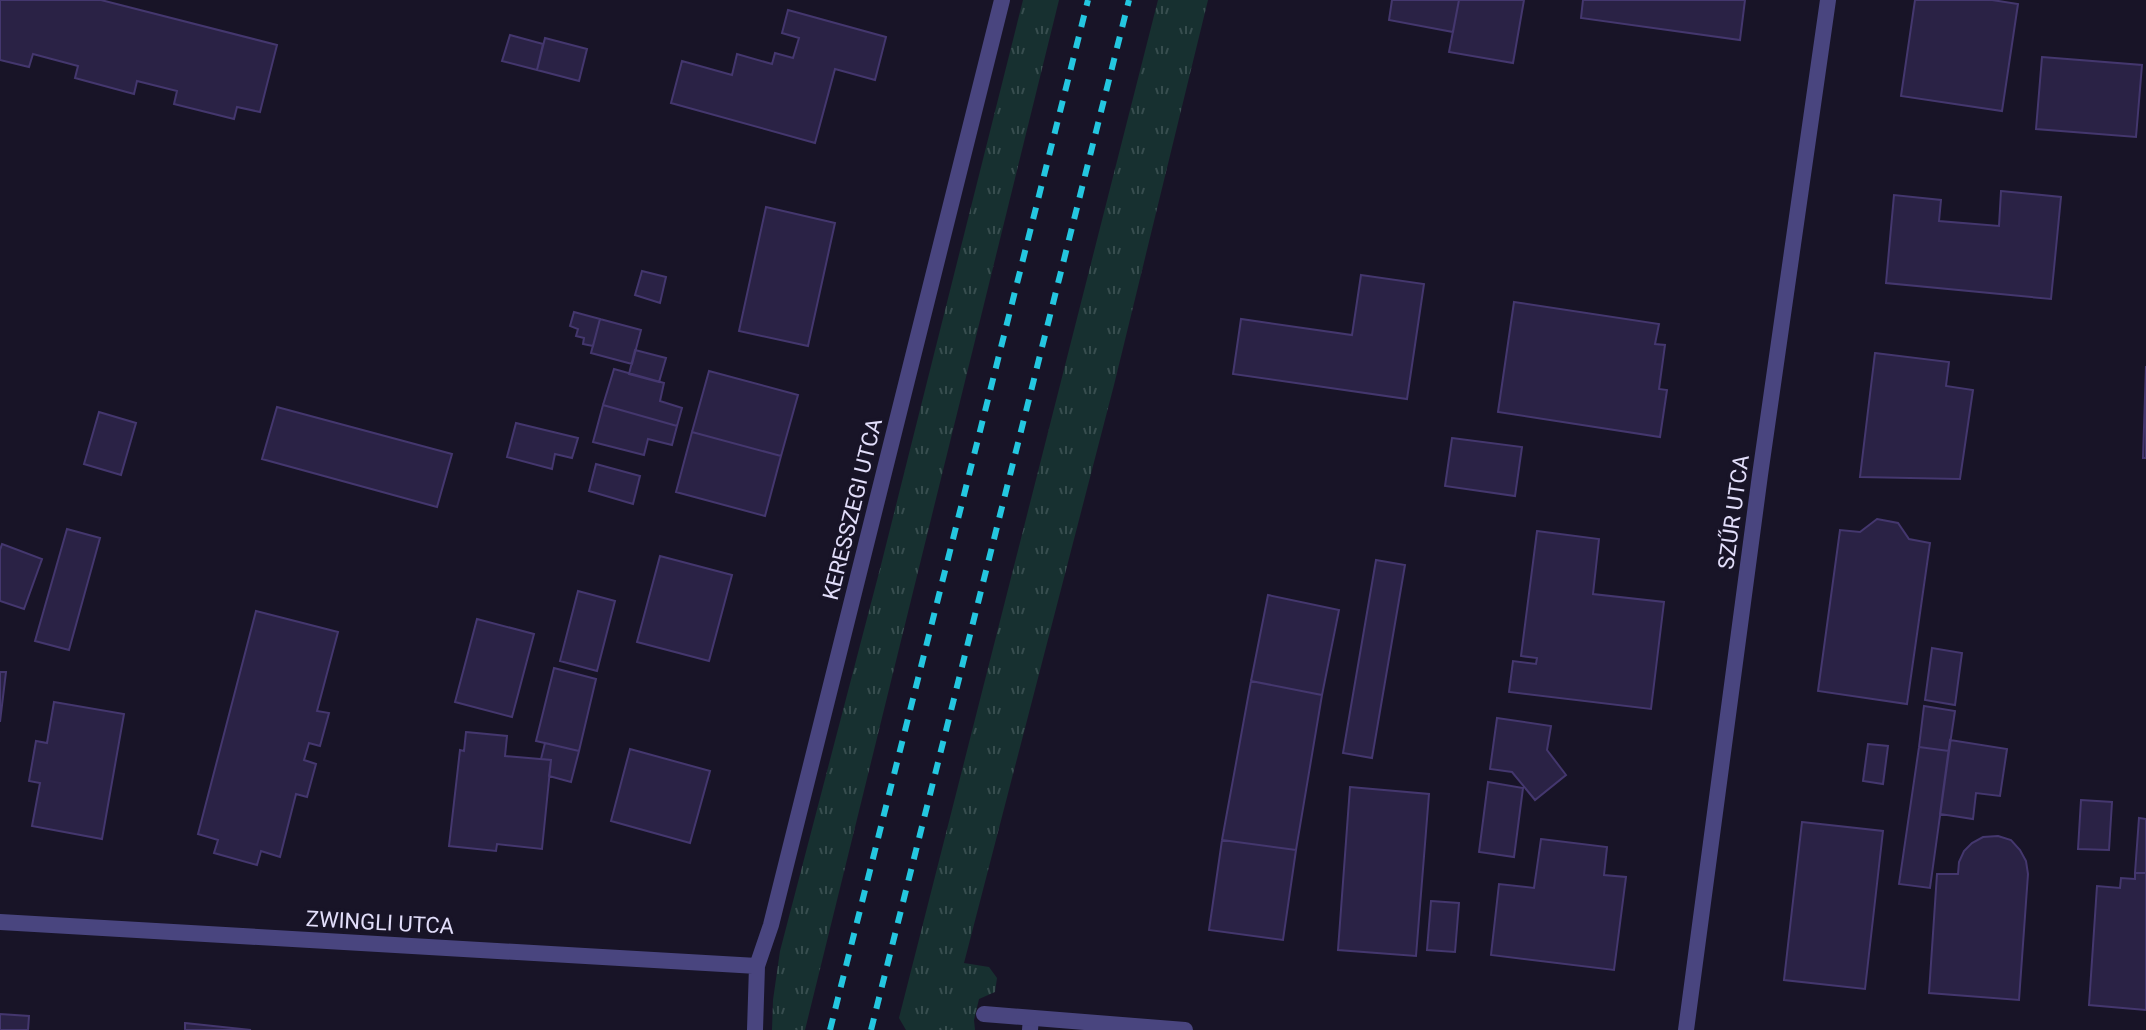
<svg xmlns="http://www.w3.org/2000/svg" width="2146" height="1030" font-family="Roboto,sans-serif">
	<defs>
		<pattern id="grass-tufts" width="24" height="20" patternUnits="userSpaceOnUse" patternTransform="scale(2)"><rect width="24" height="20" fill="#173030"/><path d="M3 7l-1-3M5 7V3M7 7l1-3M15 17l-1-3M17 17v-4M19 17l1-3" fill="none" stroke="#384e4f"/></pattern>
	</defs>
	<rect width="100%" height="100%" fill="#181427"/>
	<path fill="url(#grass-tufts)" d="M 1023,0 L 1059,0 L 805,1030 L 772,1030 L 773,1000 L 780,951 L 881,565 Z
		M 1158,0 L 1208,0 L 1114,385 L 964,963 L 989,967 L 997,978 L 995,992 L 979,999 L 974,1020 L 975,1030 L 906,1030 L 899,1018 Z"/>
	<path fill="#2a2245" stroke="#44376e" stroke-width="2" d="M 0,0 L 101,0 L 277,45 L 260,112 L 237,107 L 234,119 L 174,104 L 177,91 L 137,81 L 134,94 L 75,78 L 78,66 L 33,54 L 29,67 L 0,60 Z
		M 1392,0 L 1459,0 L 1453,32 L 1389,20 Z
		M 1459,0 L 1524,0 L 1513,63 L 1449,52 Z
		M 1583,0 L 1745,0 L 1740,40 L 1581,18 Z
		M 1915,0 L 1992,0 L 2018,4 L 2002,111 L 1901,96 Z
		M 788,10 L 886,37 L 875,80 L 835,69 L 815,143 L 671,103 L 682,61 L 732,75 L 737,54 L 772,64 L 775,53 L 793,58 L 799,38 L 782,33 Z
		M 510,35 L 543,44 L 537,70 L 502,61 Z
		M 545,38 L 587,49 L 579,81 L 537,70 Z
		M 2042,57 L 2142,65 L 2136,137 L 2036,129 Z
		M 2001,191 L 2061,197 L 2051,299 L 1886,283 L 1894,195 L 1941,200 L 1939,221 L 1999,226 Z
		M 766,207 L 835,223 L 808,346 L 739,331 Z
		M 642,271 L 666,277 L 660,303 L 635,295 Z
		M 1361,275 L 1424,284 L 1407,399 L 1233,374 L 1241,319 L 1352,335 Z
		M 1514,302 L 1659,324 L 1655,344 L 1665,345 L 1659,389 L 1667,390 L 1660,437 L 1498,412 Z
		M 574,312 L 600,319 L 593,346 L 583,344 L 584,338 L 576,336 L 578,329 L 570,326 Z
		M 600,319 L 641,330 L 632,364 L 591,353 Z
		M 635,350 L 666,358 L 659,382 L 629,374 Z
		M 1875,353 L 1949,362 L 1946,386 L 1973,390 L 1960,479 L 1860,477 Z
		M 2146,366 L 2146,458 L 2143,458 Z
		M 614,369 L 664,383 L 660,401 L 682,408 L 677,426 L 603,405 Z
		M 709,371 L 798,395 L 781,456 L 692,432 Z
		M 603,405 L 677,426 L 672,445 L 648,439 L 644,455 L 593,442 Z
		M 277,407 L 452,454 L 437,507 L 262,459 Z
		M 99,412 L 136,423 L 121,475 L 84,464 Z
		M 516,423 L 578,438 L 572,458 L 555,454 L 552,469 L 507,457 Z
		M 692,432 L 781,456 L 765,516 L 676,492 Z
		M 1452,438 L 1522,447 L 1515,496 L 1445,486 Z
		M 596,464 L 640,476 L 633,504 L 589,491 Z
		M 1877,519 L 1898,523 L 1909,539 L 1930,543 L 1907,704 L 1818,691 L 1840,530 L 1860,532 Z
		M 67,529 L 100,538 L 69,650 L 35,641 Z
		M 1537,531 L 1599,539 L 1593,594 L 1664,602 L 1651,709 L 1509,692 L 1513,661 L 1536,664 L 1537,658 L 1521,656 Z
		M 2,544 L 42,559 L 24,609 L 0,601 L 0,550 Z
		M 660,556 L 732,575 L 709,661 L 637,642 Z
		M 1376,560 L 1405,565 L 1372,758 L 1343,753 Z
		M 578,591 L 615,601 L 597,671 L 560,661 Z
		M 1268,595 L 1339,610 L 1322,695 L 1251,681 Z
		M 256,611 L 338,632 L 317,711 L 329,713 L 320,746 L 309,743 L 304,760 L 316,764 L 307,797 L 296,794 L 280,857 L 261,851 L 257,865 L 214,853 L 218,840 L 198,834 Z
		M 477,619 L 534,634 L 512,717 L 455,702 Z
		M 1932,648 L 1962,653 L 1955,705 L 1925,700 Z
		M 554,668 L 596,679 L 579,751 L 536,741 Z
		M 0,672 L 6,672 L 0,722 Z
		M 1251,681 L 1322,695 L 1296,850 L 1222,840 Z
		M 54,702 L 124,714 L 102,839 L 32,826 L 40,783 L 29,781 L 36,741 L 47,743 Z
		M 1924,706 L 1955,711 L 1949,751 L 1919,747 Z
		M 1497,718 L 1551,726 L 1547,750 L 1566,775 L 1535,800 L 1512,772 L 1490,769 Z
		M 466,732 L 507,736 L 505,756 L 551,760 L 542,849 L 497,844 L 496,851 L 449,846 L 460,750 L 464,751 Z
		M 1950,740 L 2007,749 L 2000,796 L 1976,793 L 1973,819 L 1940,814 Z
		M 545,743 L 579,751 L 571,782 L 549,776 L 551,760 L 541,759 Z
		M 1868,744 L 1888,746 L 1883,784 L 1863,781 Z
		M 1919,747 L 1949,751 L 1930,888 L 1899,884 Z
		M 630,749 L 710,771 L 690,843 L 611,821 Z
		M 1488,782 L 1523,788 L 1514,857 L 1479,852 Z
		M 1350,787 L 1429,794 L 1416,956 L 1338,950 Z
		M 2081,800 L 2112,802 L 2109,850 L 2078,849 Z
		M 2139,818 L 2146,819 L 2146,873 L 2135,873 Z
		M 1802,822 L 1883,831 L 1865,989 L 1784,980 Z
		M 1998,836 L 2011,840 L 2020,850 L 2026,861 L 2028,874 L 2019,1000 L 1929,993 L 1937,874 L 1958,874 L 1959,862 L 1964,851 L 1972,843 L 1983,837 Z
		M 1541,839 L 1607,847 L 1604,875 L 1626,877 L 1614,970 L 1491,955 L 1499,884 L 1534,888 Z
		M 1222,840 L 1296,850 L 1283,940 L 1209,930 Z
		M 2135,873 L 2146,873 L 2146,1010 L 2089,1005 L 2097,886 L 2120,888 L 2121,878 L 2135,879 Z
		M 1431,901 L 1459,903 L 1455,952 L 1427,950 Z
		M 0,1014 L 29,1016 L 28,1030 L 0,1030 Z
		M 185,1023 L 251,1030 L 185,1030 Z"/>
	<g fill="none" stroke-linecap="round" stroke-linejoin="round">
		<path stroke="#49457f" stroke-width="16" d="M 1030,1030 L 1031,1018"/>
		<path stroke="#49457f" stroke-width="16" d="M 0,922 L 757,966
			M 984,1014 L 1185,1030
			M 755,1030 L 757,966 L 771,925 L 1002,0
			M 1686,1030 L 1760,475 L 1828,0"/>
		<path stroke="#24c7e0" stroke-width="6" stroke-dasharray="12 10" stroke-linecap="butt" d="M 830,1030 L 1088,0
			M 871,1030 L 1129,0"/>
	</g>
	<g text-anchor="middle" stroke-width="7" stroke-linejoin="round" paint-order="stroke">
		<g font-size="22" fill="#e2defa" stroke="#181427">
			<text transform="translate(852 509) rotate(-76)" y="8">KERESSZEGI UTCA</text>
			<text transform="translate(1733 512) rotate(-82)" y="8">SZŰR UTCA</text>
			<text transform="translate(380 922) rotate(3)" y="8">ZWINGLI UTCA</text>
		</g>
	</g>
</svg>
